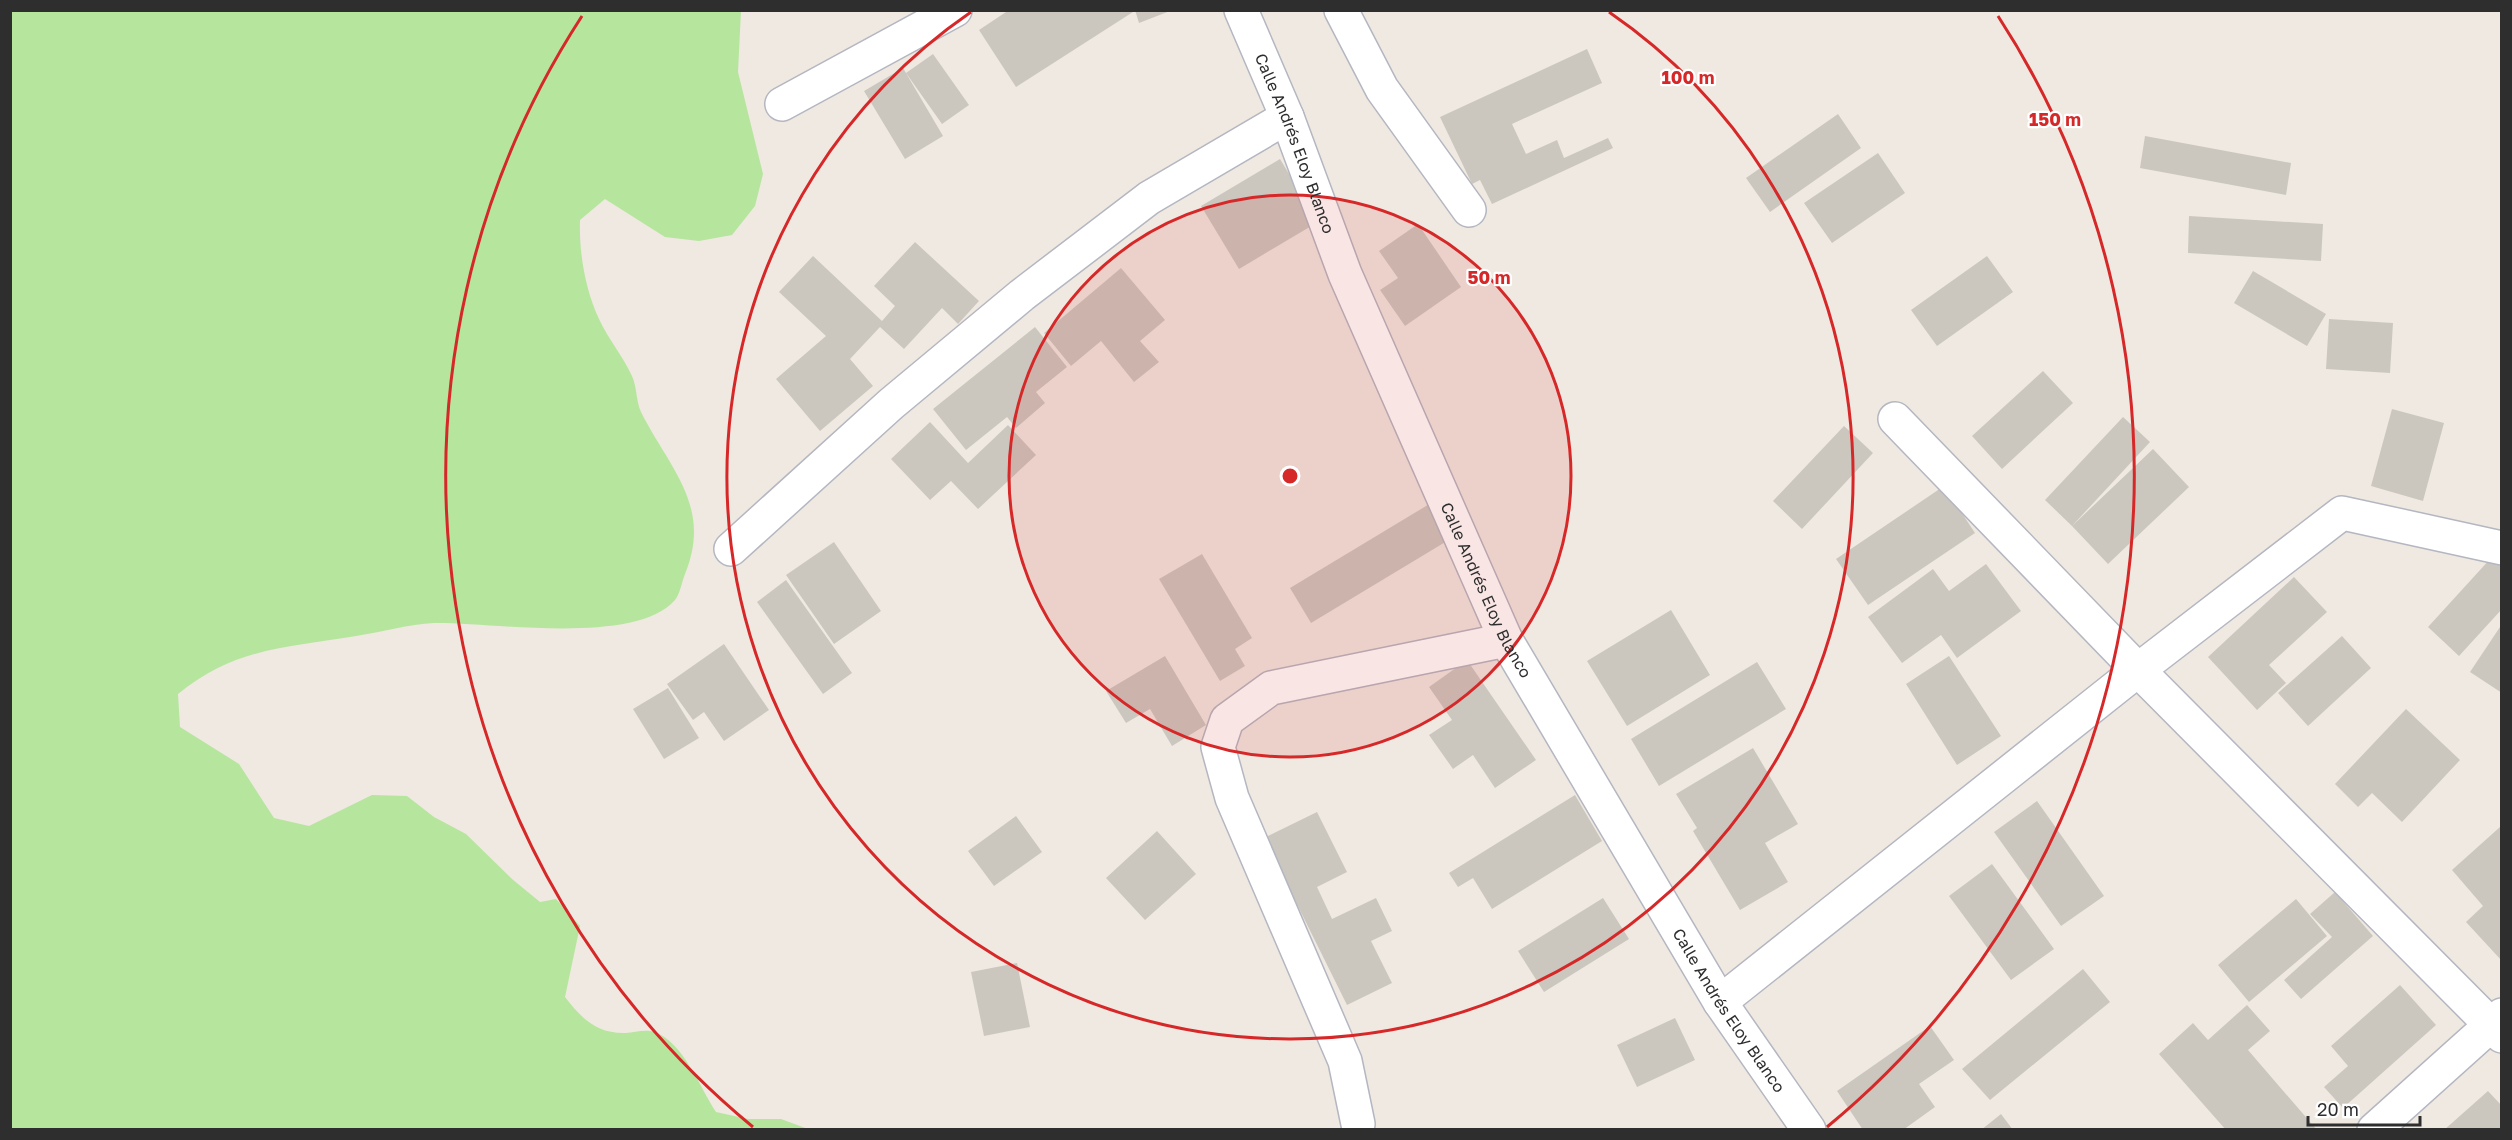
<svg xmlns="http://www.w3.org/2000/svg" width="2512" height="1140" font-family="'Golos Text',sans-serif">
	<rect width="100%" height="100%" fill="#efe9e1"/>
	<path fill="#b6e59e" d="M 10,11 L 741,11 L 738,72 L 763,174 L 755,206 L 732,235 L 699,241 L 665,237 L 605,199 L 580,220 C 579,253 585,289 599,319 C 608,339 623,356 632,376 C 637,387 636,401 641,412 C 669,468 713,506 685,574 C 682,581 680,594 675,600 C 635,646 492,622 434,623 C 409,624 382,632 356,636 C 286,648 236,647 178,694 L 180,727 L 239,764 L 274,818 L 309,826 L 372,795 L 407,796 L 434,817 L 466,834 L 512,879 L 540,902 L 556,899 L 580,926 L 565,997 C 581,1018 597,1034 626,1033 C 634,1032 647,1029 654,1032 C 683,1041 700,1088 716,1112 L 748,1119 L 781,1119 L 808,1129 L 11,1129 Z"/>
	<path fill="#cbc7bf" d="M 1009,10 L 1132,10 L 1133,12 L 1016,87 L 979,30 Z
		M 1135,10 L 1170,10 L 1170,11 L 1139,23 Z
		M 1587,49 L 1602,83 L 1512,124 L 1526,154 L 1557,140 L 1564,158 L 1608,138 L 1613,148 L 1492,204 L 1480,180 L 1472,184 L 1440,117 Z
		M 933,54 L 969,105 L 942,124 L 906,73 Z
		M 903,68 L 943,136 L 905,159 L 864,91 Z
		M 1838,114 L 1861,148 L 1770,212 L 1746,178 Z
		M 2145,136 L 2291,163 L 2286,195 L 2140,168 Z
		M 1878,153 L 1905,193 L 1832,243 L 1804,203 Z
		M 1280,159 L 1318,222 L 1239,269 L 1201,206 Z
		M 2189,216 L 2323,224 L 2321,261 L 2188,253 Z
		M 1418,224 L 1461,287 L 1405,326 L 1380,290 L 1398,278 L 1379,251 Z
		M 915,242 L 979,301 L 958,324 L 942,308 L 904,349 L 880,327 L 850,359 L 873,386 L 820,431 L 776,379 L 826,336 L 779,292 L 813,256 L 882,321 L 895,306 L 874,286 Z
		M 1987,256 L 2013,292 L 1937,346 L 1911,310 Z
		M 1121,268 L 1165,320 L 1140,341 L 1159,362 L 1134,382 L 1101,341 L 1071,366 L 1044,333 Z
		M 2253,271 L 2326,314 L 2307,346 L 2234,303 Z
		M 2329,319 L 2393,323 L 2390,373 L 2326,369 Z
		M 1035,327 L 1067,367 L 1036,392 L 1045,403 L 1016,428 L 1007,417 L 966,450 L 933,409 Z
		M 2043,371 L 2073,403 L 2002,469 L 1972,436 Z
		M 2392,409 L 2444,423 L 2423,501 L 2371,486 Z
		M 2123,417 L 2150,442 L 2072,526 L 2045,500 Z
		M 930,422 L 968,463 L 1008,425 L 1036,455 L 978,509 L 951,481 L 930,500 L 891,459 Z
		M 1844,426 L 1873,453 L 1802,529 L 1773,501 Z
		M 2153,449 L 2189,487 L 2108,564 L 2072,526 Z
		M 1944,486 L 1975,533 L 1868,605 L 1836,559 Z
		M 1431,503 L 1452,538 L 1311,623 L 1290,588 Z
		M 834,542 L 881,611 L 834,644 L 786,575 Z
		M 1202,554 L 1252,638 L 1235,649 L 1245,666 L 1220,681 L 1159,579 Z
		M 2491,558 L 2502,567 L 2502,609 L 2459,656 L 2428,627 Z
		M 1986,564 L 2021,611 L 1957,658 L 1941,635 L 1902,663 L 1868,617 L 1933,569 L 1949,591 Z
		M 2294,577 L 2327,612 L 2269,665 L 2286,683 L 2257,710 L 2208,657 Z
		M 786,580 L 852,673 L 823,694 L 757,602 Z
		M 1671,610 L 1710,675 L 1627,726 L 1587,661 Z
		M 2502,624 L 2502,693 L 2470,672 Z
		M 2342,636 L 2371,668 L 2308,726 L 2278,693 Z
		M 724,644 L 769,710 L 724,741 L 704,712 L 693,720 L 667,684 Z
		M 1165,656 L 1206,725 L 1172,746 L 1150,709 L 1126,723 L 1106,691 Z
		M 1949,656 L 2001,736 L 1957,765 L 1906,684 Z
		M 1467,660 L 1536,760 L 1495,788 L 1473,755 L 1453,769 L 1429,735 L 1452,720 L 1429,687 Z
		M 1757,662 L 1786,709 L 1659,786 L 1631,739 Z
		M 668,688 L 699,738 L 664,759 L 633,709 Z
		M 2406,709 L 2460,760 L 2402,822 L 2372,793 L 2358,807 L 2335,784 Z
		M 1753,748 L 1798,824 L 1765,843 L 1788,882 L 1740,910 L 1693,831 L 1697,828 L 1676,794 Z
		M 1575,795 L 1602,841 L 1492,909 L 1473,878 L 1458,887 L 1449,873 Z
		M 2037,801 L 2104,896 L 2061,926 L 1994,832 Z
		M 1317,812 L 1347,872 L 1317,887 L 1332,919 L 1376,898 L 1392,931 L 1371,941 L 1392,983 L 1347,1005 L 1264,838 Z
		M 1016,816 L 1042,852 L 994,886 L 968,851 Z
		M 2500,827 L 2502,829 L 2502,961 L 2466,922 L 2483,906 L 2452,870 Z
		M 1157,831 L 1196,874 L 1145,920 L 1106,878 Z
		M 1992,864 L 2054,949 L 2011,980 L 1949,896 Z
		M 2335,892 L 2373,936 L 2301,999 L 2284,980 L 2332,937 L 2310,914 Z
		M 1603,898 L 1629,939 L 1544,992 L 1518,951 Z
		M 2296,899 L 2327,936 L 2249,1002 L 2218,965 Z
		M 1017,963 L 1030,1027 L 984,1036 L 971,972 Z
		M 2083,969 L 2110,1002 L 1990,1100 L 1962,1069 Z
		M 2400,985 L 2436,1025 L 2343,1108 L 2324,1087 L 2348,1066 L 2331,1046 Z
		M 2247,1005 L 2270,1031 L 2248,1050 L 2317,1130 L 2226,1130 L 2159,1054 L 2193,1023 L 2208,1040 Z
		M 1675,1018 L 1695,1060 L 1637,1087 L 1617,1045 Z
		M 1930,1026 L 1954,1060 L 1919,1084 L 1935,1107 L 1903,1130 L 1863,1130 L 1837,1091 Z
		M 2488,1091 L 2502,1106 L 2502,1130 L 2444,1130 Z
		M 2001,1114 L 2013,1130 L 1981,1130 Z"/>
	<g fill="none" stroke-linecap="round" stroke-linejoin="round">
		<defs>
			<g id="minor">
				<path id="s1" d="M 1241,10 L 1287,117 L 1345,274 L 1506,640 L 1720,1002 L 1809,1130"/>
				<path d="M 1341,10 L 1382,89 L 1469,210"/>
				<path d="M 782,104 L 955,10"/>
				<path d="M 1895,419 L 2138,670 L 2502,1036"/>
				<path d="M 731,549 L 891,404 L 1022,295 L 1149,198 L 1287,117"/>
				<path d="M 1720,1002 L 2138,670 L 2342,513 L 2502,548"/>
				<path d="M 1358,1124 L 1345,1061 L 1232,798 L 1218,747 L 1227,720 L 1271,688 L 1506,640"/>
				<path d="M 2374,1130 L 2502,1015"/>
			</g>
		</defs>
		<use href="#minor" stroke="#b4b7c1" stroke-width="36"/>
		<use href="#minor" stroke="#fff" stroke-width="33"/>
	</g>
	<circle cx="1290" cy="476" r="281" fill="#d62828" fill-opacity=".12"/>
	<g fill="none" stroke="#d62828" stroke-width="3">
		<circle cx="1290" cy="476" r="281"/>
		<path d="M1609 12A563 563 0 1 1 971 12"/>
		<path d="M753 1127A844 844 0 0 1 582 16M1998 16A844 844 0 0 1 1827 1127"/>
	</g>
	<g text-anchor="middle" stroke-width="4.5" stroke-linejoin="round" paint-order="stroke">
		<g font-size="16" fill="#2e2e2e" stroke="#fff">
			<text dy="6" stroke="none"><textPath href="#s1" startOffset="144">Calle Andrés Eloy Blanco</textPath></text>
			<text dy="6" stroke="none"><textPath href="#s1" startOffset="630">Calle Andrés Eloy Blanco</textPath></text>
			<text dy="6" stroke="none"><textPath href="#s1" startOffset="1116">Calle Andrés Eloy Blanco</textPath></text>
		</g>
	</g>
	<circle cx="1290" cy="476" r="9" fill="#d62828" stroke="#fff" stroke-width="3"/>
	<g font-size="18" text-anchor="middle" font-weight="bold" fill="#d62828" stroke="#fff" stroke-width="4.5" stroke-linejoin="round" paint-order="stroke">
		<text x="1688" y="84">100 m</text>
		<text x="2055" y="126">150 m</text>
		<text x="1489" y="284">50 m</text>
	</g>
	<rect width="2512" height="1140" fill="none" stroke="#2e2e2e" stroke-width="24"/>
	<path d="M2308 1116v9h112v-9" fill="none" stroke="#2e2e2e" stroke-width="3"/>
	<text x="2317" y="1116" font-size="18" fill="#2e2e2e" stroke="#ffffff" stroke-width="4.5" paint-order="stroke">20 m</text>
</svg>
